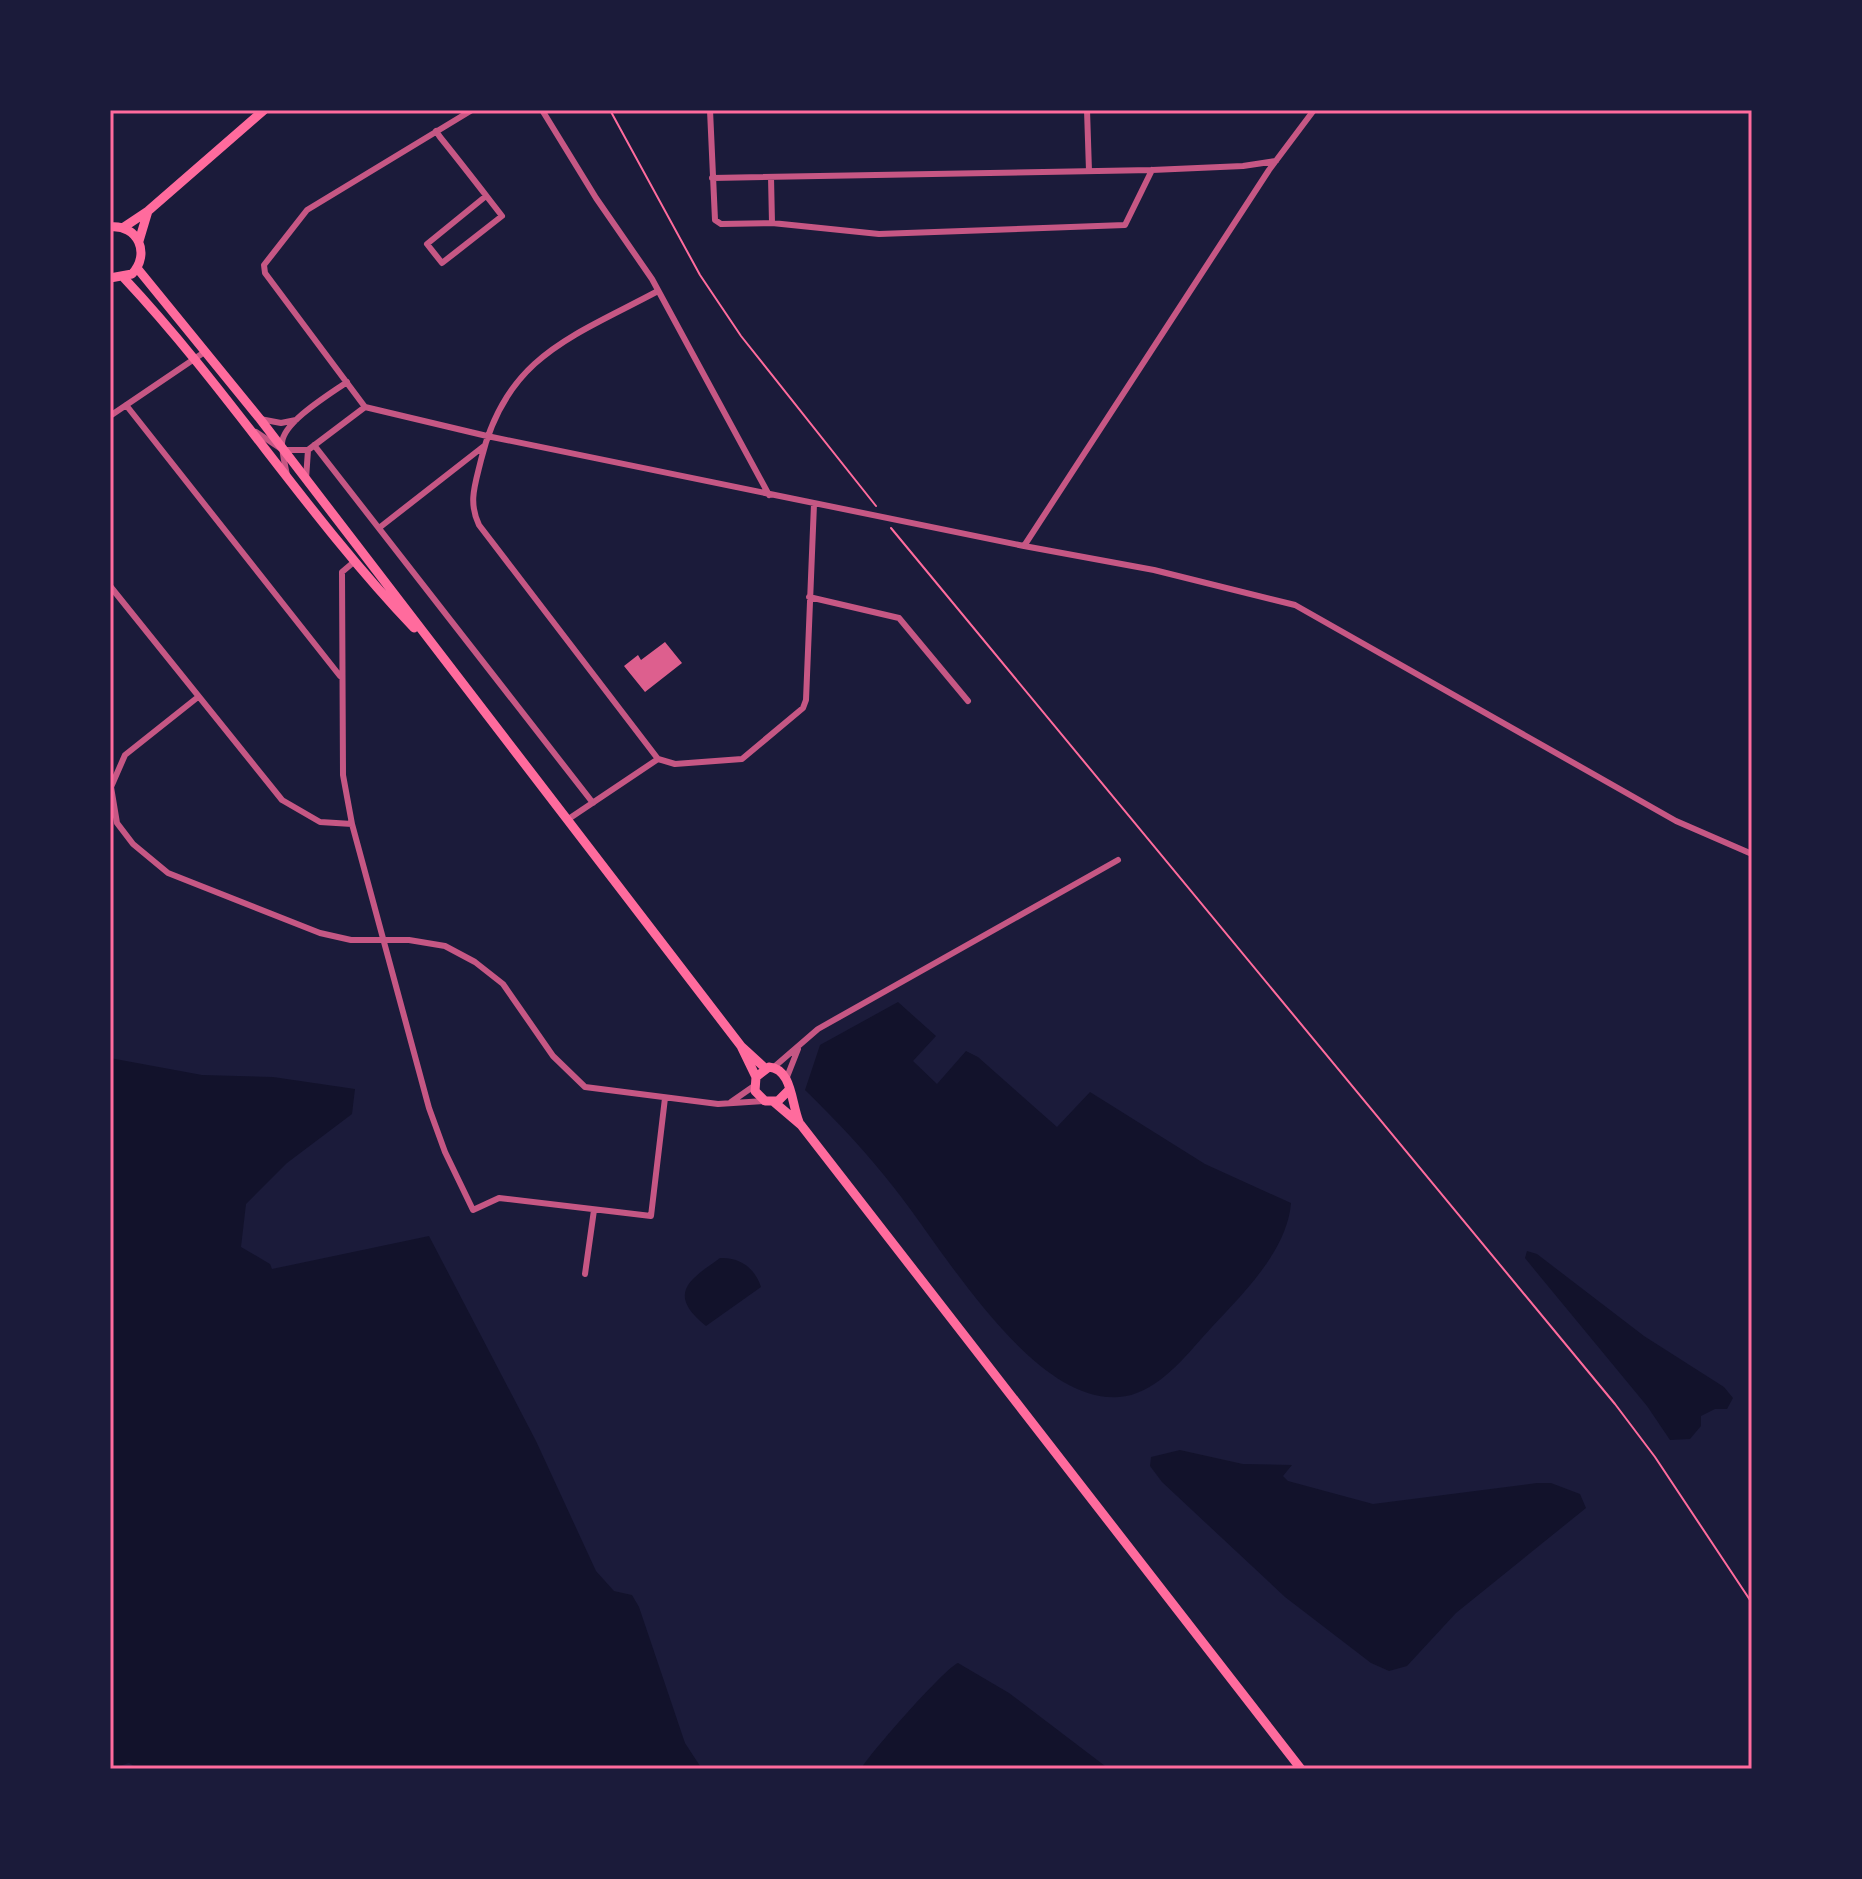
<svg xmlns="http://www.w3.org/2000/svg" width="1862" height="1879" font-family="'Roboto Condensed',sans-serif">
	<rect width="100%" height="100%" fill="#1b1b3a"/>
	<path fill="#12122b" d="M 898,1002 L 936,1036 L 913,1061 L 937,1084 L 966,1051 L 978,1057 L 1057,1127 L 1090,1092 L 1205,1164 L 1291,1203 C 1287,1255 1234,1302 1202,1338 C 1181,1362 1153,1395 1119,1397 C 1032,1404 943,1249 895,1189 C 868,1154 837,1121 805,1090 L 820,1045 Z
		M 110,1058 L 202,1075 L 273,1077 L 355,1089 L 352,1114 L 287,1163 L 246,1204 L 241,1247 L 270,1264 L 272,1269 L 429,1236 L 536,1441 L 596,1571 L 614,1591 L 632,1595 L 639,1607 L 685,1743 L 702,1769 L 139,1769 L 129,1763 L 110,1769 Z
		M 1527,1251 L 1537,1254 L 1644,1336 L 1724,1387 L 1733,1398 L 1727,1409 L 1715,1409 L 1701,1416 L 1701,1426 L 1690,1439 L 1670,1440 L 1647,1406 L 1538,1274 L 1525,1258 Z
		M 720,1258 C 740,1257 755,1268 761,1287 L 706,1326 C 665,1293 691,1279 720,1258 Z
		M 1180,1450 L 1243,1464 L 1292,1465 L 1283,1476 L 1288,1481 L 1373,1504 L 1537,1483 L 1551,1483 L 1580,1494 L 1586,1508 L 1456,1613 L 1407,1666 L 1389,1671 L 1371,1663 L 1285,1597 L 1162,1482 L 1150,1466 L 1151,1457 Z
		M 958,1663 L 1009,1693 L 1109,1769 L 861,1769 C 870,1753 946,1667 958,1663 Z"/>
	<path fill="#dd5f8e" d="M 665,642 L 682,663 L 645,692 L 624,666 L 638,655 L 641,660 Z"/>
	<g fill="none" stroke-linecap="round" stroke-linejoin="round">
		<path stroke="#ff6b9d" stroke-width="2" d="M 610,110 L 700,275 L 741,336 L 876,506
			M 891,528 L 1615,1404 L 1655,1457 L 1752,1603"/>
		<path stroke="#c65784" stroke-width="6" d="M 542,110 L 596,198 L 652,279 L 769,495
			M 710,110 L 715,220 L 721,224 L 772,223
			M 1087,110 L 1089,171
			M 436,131 L 440,137 C 461,163 481,189 502,216 L 442,263 L 427,244 L 486,196
			M 771,177 L 772,223 L 879,234 L 1125,225 L 1152,170
			M 712,178 L 1152,170 L 1243,166 L 1276,161
			M 126,405 L 340,676
			M 365,407 L 487,436 L 1024,546 L 1269,170 L 1314,110
			M 365,407 L 265,273 L 264,265 L 307,210 L 472,110
			M 110,416 L 206,351
			M 260,419 L 281,423 L 296,420
			M 256,432 L 283,450 L 308,450 L 365,407
			M 314,445 L 593,803
			M 287,475 C 285,465 282,453 282,443 C 283,422 330,394 347,382
			M 306,479 L 308,450
			M 379,528 L 484,446
			M 1024,546 L 1154,570 L 1295,605 L 1676,821 L 1752,854
			M 355,561 L 342,572 L 343,775 L 352,824 L 429,1108 L 445,1152 L 473,1210 L 499,1198 L 651,1216 L 665,1098
			M 110,586 L 282,800 L 320,822 L 352,824
			M 809,597 L 899,618 L 968,701
			M 198,697 L 125,755 L 111,787 L 117,823 L 133,844 L 168,873 L 320,933 L 351,940 L 409,940 L 445,946 L 475,962 L 503,984 L 553,1056 L 585,1087 L 718,1104 L 765,1101
			M 658,759 L 479,525 C 468,502 475,485 481,460 C 506,356 572,337 658,291
			M 567,820 L 658,759 L 675,764 L 742,759 L 803,708 L 806,700 L 814,504
			M 774,1067 L 818,1029 L 1118,860
			M 787,1077 L 798,1049
			M 731,1102 L 754,1086
			M 585,1274 L 594,1210"/>
		<path stroke="#ff6b9d" stroke-width="9" d="M 110,227 C 138,224 151,254 132,274 L 110,278
			M 124,227 L 148,211 L 264,110
			M 139,241 L 148,211
			M 137,268 L 260,419 L 741,1046 L 765,1068
			M 124,278 C 228,389 309,518 414,628
			M 741,1046 L 756,1077
			M 788,1091 L 778,1101 L 765,1101 L 755,1091 L 756,1077 L 769,1067 C 792,1069 791,1102 799,1122
			M 774,1102 L 801,1125 L 1301,1769"/>
	</g>
	<rect width="1862" height="1879" fill="none" stroke="#1b1b3a" stroke-width="224"/>
	<rect x="112" y="112" width="1638" height="1655" fill="none" stroke="#ff6b9d" stroke-width="3"/>
</svg>
